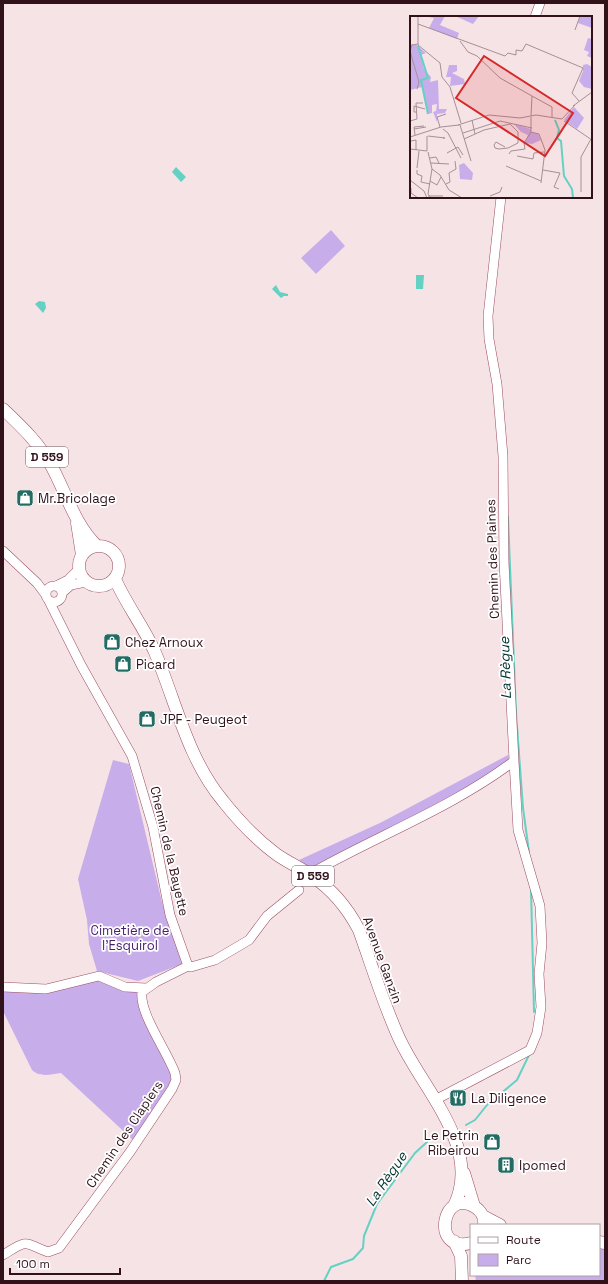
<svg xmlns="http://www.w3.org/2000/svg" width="608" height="1284" font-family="'Space Grotesk',sans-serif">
	<rect width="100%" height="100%" fill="#f6e3e6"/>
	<path fill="#c8adeb" d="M 331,230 L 345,246 L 316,274 L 301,258 Z
		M 508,755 L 511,767 L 362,847 L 318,874 L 299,860 L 382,822 Z
		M 113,760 L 129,764 L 162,902 L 182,964 L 138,981 L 97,971 L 89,944 L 87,920 L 78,879 Z
		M 88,976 L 135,984 L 138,1000 L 173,1074 L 169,1092 L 133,1140 L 61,1073 C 51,1074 40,1078 32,1070 L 3,1011 L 3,984 L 48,987 Z
		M 599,1249 L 605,1249 L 605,1281 L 476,1281 L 475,1275 L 599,1275 Z"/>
	<path fill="#64d1c3" d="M 176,167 L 186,177 L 181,182 L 172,172 Z
		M 416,275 L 424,275 L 423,289 L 416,289 Z
		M 276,285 L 280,292 L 288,294 L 288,296 L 284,296 L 281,298 L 272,289 Z
		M 39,301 L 45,302 L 46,308 L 43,313 L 35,304 Z"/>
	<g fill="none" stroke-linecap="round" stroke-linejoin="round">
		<path stroke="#64d1c3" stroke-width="2" d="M 508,517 L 516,713 L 523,808 L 529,852
			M 531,889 L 534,1012
			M 466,1125 L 475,1120 L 487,1105 L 517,1080 L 529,1055
			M 324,1281 L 331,1267 L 353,1259 L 363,1248 L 364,1236 L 377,1204 L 415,1153 L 427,1142"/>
		<defs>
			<path id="minor" d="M 535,17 L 540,3
				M 3,551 L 37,583 L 46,595
				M46 594a8 8 0 1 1 16 0a8 8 0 1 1-16 0Z
				M 56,586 L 68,580 L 79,569
				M 62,593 L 71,585 L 86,582
				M 49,601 L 81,665 L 132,756 L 153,827 L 170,915 L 188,966
				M 312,875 L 315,871 C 381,834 453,807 514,761 L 504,562 L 503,456 L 497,384 L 489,339 L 488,316 L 501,197
				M 3,987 L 46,989 L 99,976 L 125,987 L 146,988
				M 435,1100 L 530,1050 L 537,1033 L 541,1007 L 539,974 L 542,943 L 540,906 L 518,830 L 514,761
				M 3,1255 C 29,1239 22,1242 48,1252 L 59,1248 L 130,1152 L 172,1089 L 176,1080 L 175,1073 C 167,1051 139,1013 142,992 L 156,982 L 188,966 L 191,967 L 215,960 L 249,940 L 267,916 L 299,890"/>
			<path id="major" d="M 3,409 C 22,427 40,444 52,467 C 66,493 75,525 97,546
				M 77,523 L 82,555
				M79 566a20 20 0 1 1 40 0a20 20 0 1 1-40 0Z
				M 115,579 C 126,604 143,626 154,650 C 176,701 187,758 223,801 C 238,820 256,839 276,854 C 287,862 301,868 312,876 C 333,890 347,907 359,930 C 372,966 383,1003 399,1038 C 422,1089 483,1147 454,1206
				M 464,1173 L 474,1206
				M 483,1216 L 500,1225
				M 454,1241 L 461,1256 L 462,1281
				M 599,1242 L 605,1243
				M 471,1243 C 430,1254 442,1186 475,1207 C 481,1211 485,1218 484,1225"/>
		</defs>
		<use href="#minor" stroke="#9b4e63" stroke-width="10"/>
		<use href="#major" stroke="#9b4e63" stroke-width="13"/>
		<use href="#minor" stroke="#fff" stroke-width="9"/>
		<use href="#major" stroke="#fff" stroke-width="12"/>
	</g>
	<defs>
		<symbol id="shop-square" viewBox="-11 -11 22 22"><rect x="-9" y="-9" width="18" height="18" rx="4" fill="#236b63" stroke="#fff"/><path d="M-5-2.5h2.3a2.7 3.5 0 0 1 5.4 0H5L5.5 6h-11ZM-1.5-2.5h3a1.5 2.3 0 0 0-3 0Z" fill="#fff"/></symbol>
		<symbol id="restaurant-square" viewBox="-11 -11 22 22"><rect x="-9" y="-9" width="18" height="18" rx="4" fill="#236b63" stroke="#fff"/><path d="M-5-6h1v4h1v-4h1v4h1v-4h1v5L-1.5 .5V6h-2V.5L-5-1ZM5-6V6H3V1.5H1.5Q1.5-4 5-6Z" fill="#fff"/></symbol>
		<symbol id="building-square" viewBox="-11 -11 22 22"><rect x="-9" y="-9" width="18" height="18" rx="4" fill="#236b63" stroke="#fff"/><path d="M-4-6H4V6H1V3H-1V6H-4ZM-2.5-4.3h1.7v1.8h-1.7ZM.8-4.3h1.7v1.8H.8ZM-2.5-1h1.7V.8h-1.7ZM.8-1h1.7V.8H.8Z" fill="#fff"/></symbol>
	</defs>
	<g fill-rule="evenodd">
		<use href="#shop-square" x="15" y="488" width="20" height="20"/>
		<use href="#shop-square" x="102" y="632" width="20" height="20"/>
		<use href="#shop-square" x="113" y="654" width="20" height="20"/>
		<use href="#shop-square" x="137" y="709" width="20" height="20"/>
		<use href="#restaurant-square" x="448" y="1088" width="20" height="20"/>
		<use href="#shop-square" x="482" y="1132" width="20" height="20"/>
		<use href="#building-square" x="496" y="1155" width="20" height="20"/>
	</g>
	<g text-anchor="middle" stroke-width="3.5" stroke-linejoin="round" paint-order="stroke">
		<g fill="#fff" stroke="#6f595f" stroke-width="1">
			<rect x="26" y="447" width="42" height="20" rx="3"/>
			<rect x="292" y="866" width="42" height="20" rx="3"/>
		</g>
		<g font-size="12" font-weight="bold" fill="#31121b">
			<text x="47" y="461">D 559</text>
			<text x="313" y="880">D 559</text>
		</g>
		<g font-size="13" fill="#31121b" stroke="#fff" text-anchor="start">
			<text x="38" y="503">Mr.Bricolage</text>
			<text x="125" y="647">Chez Arnoux</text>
			<text x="136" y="669">Picard</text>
			<text x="160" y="724">JPF - Peugeot</text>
			<text x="471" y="1103">La Diligence</text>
			<text x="479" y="1140" text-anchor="end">Le Petrin<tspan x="479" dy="15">Ribeirou</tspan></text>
			<text x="519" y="1170">Ipomed</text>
		</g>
		<g font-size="13" fill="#31121b" stroke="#fff">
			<text transform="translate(492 559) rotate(-92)" y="5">Chemin des Plaines</text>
			<text transform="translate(170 851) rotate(77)" y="5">Chemin de la Bayette</text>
			<text transform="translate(383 960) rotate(70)" y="5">Avenue Ganzin</text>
			<text transform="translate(124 1134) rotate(-56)" y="5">Chemin des Clapiers</text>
		</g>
		<g font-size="13" fill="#461c6c" stroke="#fff">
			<text x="130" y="935">Cimetière de<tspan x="130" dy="15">l'Esquirol</tspan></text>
		</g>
		<g font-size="14" font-style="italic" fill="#00332e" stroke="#fff">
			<text transform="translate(505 668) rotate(-92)" y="5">La Règue</text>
			<text transform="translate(386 1179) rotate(-56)" y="5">La Règue</text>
		</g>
	</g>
	<g transform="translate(410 16)">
		<rect width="182" height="182" fill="#f6e3e6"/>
		<path d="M 13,0 L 35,0 L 30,9 L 49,17 L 47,23 L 19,12 L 24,2 ZM 45,0 L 69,0 L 63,8 ZM 170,0 L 182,0 L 182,12 L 168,7 ZM 178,22 L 182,23 L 182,42 L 177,40 L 179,36 L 174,34 ZM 0,28 L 7,29 L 16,37 L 11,39 L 14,53 L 21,61 L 20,66 L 28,64 L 29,93 L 37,93 L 35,97 L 27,98 L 27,106 L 23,96 L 26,95 L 27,88 L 22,89 L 22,97 L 18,98 L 12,71 L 0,74 ZM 177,48 L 182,51 L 182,73 L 174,71 L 169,65 L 173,55 L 173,49 ZM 39,49 L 47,49 L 47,55 L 42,57 L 54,63 L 55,68 L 40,70 L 41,61 L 36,61 ZM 164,91 L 174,102 L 167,113 L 154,104 ZM 104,108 L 121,113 L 121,116 L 128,118 L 131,124 L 122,128 L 115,127 L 118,119 L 111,116 ZM 54,147 L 63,157 L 62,164 L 50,163 L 49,149 Z" fill="#c8adeb"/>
		<path fill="none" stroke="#64d1c3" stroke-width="2" d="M 8,30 L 18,62 L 11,64 L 18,98M 145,104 L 149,114 L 147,122 L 151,125 L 154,160 L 162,173 L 163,182"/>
		<path fill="none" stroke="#a78f95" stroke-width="1" d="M 8,0 L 8,29 L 30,47 L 32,61 L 40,71 L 51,107M 8,8 L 95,40 L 98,37 L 106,39 L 106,34 L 112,35 L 116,28 L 173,52 L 162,77 L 169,85M 165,14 L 170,0M 50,25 L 58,36 L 67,40 L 90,62 L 122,80 L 121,100M 0,35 L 9,66 L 7,73M 0,35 L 2,29 L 8,28M 122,80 L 142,91 L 142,101M 163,90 L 182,76M 7,96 L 4,96 L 4,90 L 15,93M 62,104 L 65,118M 0,105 L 7,103 L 6,87 L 13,87M 90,105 L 122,112M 154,105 L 182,124M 48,109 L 79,99 L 110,102 L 126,99 L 152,103 L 165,89M 50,109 L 61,145M 30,111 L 27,101 L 36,98M 4,113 L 16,111M 33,113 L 38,117 L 51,142M 121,116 L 129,118 L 135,134 L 131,167M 53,117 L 90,105M 5,119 L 4,111 L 14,110M 17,120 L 17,135M 18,120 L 35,122 L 33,122M 0,121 L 31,111 L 49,109M 54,123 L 74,114 L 100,108 L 108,116 L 108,127 L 98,132 L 89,133 L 85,132 L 84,129 L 86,126 L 95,131M 1,125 L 6,124 L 6,134M 0,133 L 17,135M 18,136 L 22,153 L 18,178 L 21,182M 37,137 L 48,131 L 53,139M 99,138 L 101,135 L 115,133 L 114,127 L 121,116 L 121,101M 107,140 L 123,143 L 124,137 L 134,136M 20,142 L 26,141 L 29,147M 21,147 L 39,148M 96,150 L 131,165M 7,152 L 9,135M 22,153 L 30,159 L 39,174 L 52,182M 7,154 L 7,158 L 12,160 L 11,166 L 20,168M 133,154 L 150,157 L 144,171 L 149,173M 0,164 L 14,175 L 17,182M 20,165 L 27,169 L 31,161M 36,168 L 40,166 L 39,157 L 46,153 L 45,145M 1,172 L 1,177 L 8,182M 171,176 L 171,141 L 181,123M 18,180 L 33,180M 80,180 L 90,176 L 92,171"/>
		<path fill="#d62828" fill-opacity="0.15" stroke="#d62828" stroke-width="2" d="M 74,40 L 163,97 L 135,140 L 46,82 Z"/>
		<rect width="182" height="182" fill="none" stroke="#31121b" stroke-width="2"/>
	</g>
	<rect width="608" height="1284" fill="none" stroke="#31121b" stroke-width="8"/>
	<rect x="470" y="1224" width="130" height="52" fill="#ffffff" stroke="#ada0a4"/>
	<rect x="478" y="1237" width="20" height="6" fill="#ffffff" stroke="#ada0a4"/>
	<text x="506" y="1244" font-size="12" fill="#31121b">Route</text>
	<rect x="478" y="1254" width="20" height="12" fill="#c8adeb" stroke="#ada0a4"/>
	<text x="506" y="1264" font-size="12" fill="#31121b">Parc</text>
	<path d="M10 1268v6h110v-6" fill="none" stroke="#31121b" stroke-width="2"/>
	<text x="16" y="1268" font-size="12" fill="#31121b" stroke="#ffffff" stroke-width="3" paint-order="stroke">100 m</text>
</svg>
